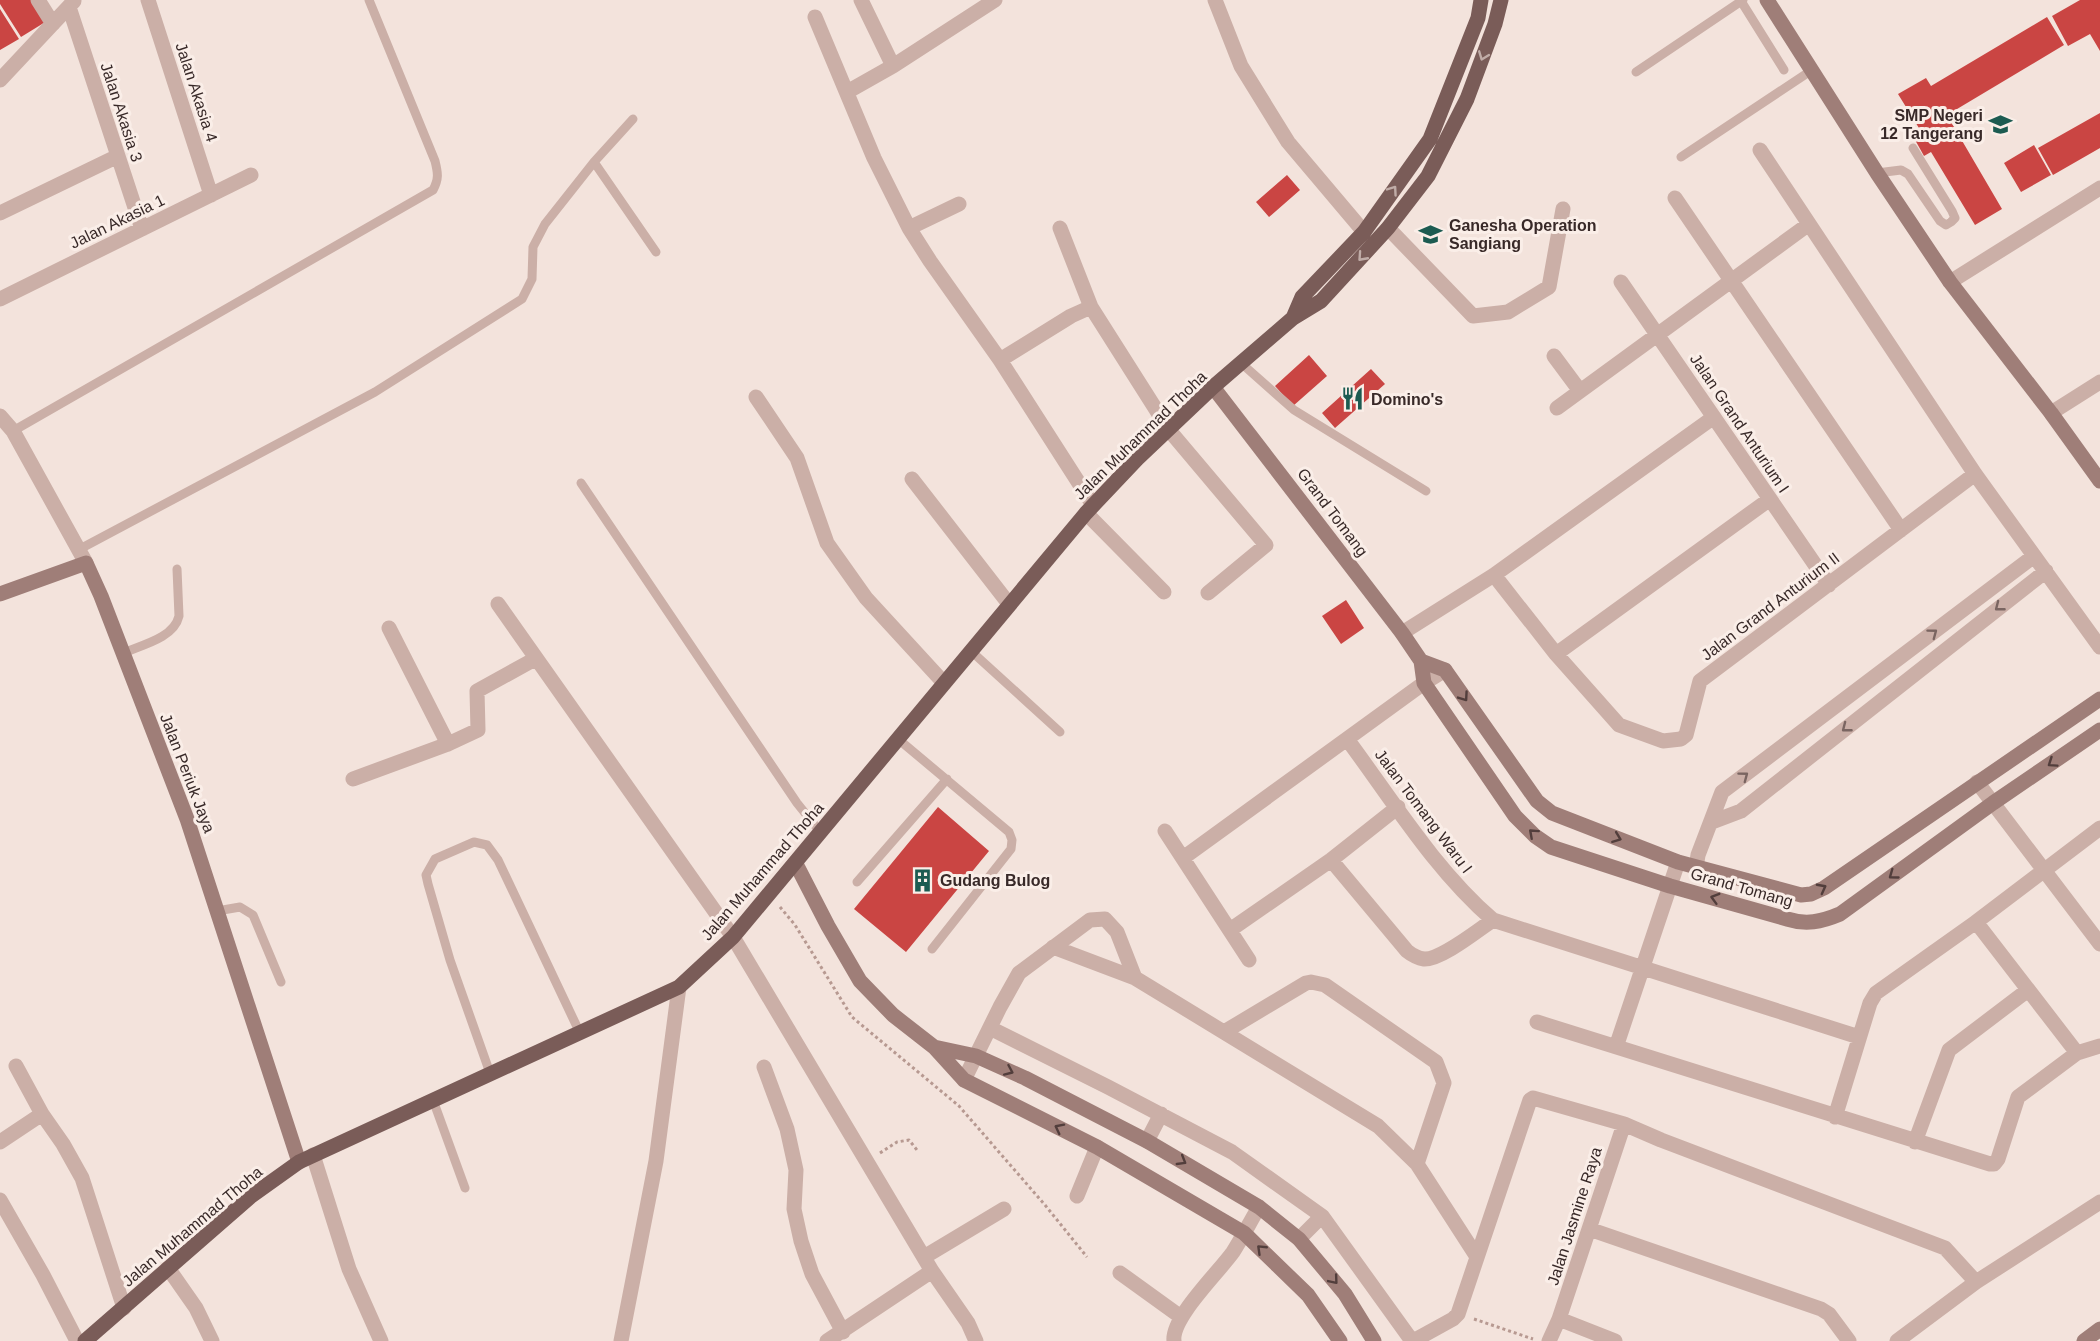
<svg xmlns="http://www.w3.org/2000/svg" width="2100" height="1341" font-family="Helvetica,sans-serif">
	<rect width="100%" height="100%" fill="#f3e3dc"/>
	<path fill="#ca4543" d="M 0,0 L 34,0 L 47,21 L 21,37 L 0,4 Z
		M 2080,0 L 2100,0 L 2100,51 L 2090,34 L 2068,46 L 2052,16 Z
		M 0,9 L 19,39 L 0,50 Z
		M 2047,17 L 2064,45 L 1947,115 L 2002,209 L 1975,225 L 1931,152 L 1924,156 L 1914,138 L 1922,133 L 1898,94 L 1926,78 L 1931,86 Z
		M 2100,113 L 2100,148 L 2053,175 L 2038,148 Z
		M 2034,145 L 2051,175 L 2021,192 L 2004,163 Z
		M 1287,175 L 1300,190 L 1269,217 L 1256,202 Z
		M 1309,355 L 1327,376 L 1293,406 L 1275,386 Z
		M 1371,369 L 1385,384 L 1335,428 L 1322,413 Z
		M 1346,600 L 1364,628 L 1341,644 L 1322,616 Z
		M 938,807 L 989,851 L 906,952 L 854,909 Z"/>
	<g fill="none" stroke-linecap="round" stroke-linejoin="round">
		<path stroke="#b79991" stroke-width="3" stroke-dasharray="3 3" stroke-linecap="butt" d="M 780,907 L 795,925 L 852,1017 L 959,1106 L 1045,1205 L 1087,1257
			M 880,1153 L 897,1142 L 909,1140 L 917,1150
			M 1474,1319 L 1533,1339"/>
		<path stroke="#cbafa7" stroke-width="9" d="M 1741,1 L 1784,70
			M 1636,72 L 1743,0
			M 1681,157 L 1812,70
			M 594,162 L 656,252
			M 1877,173 L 1901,170 L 1908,174 L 1940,221 L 1946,225 L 1951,222 L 1955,218 L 1952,211 L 1913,148
			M 1241,363 L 1294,410 L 1426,491
			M 13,431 L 433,190 C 439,179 438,173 435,161 L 369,0
			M 581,483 L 797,803 L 821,833
			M 78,550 L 375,392 L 522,299 L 532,279 L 533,247 L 545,224 L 594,162 L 633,119
			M 971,651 L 1060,732
			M 123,653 C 142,645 174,638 179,616 L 177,569
			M 898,739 L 1009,832 L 1012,840 L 1011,849 L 932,949
			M 857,882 L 947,779
			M 217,911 L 240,907 L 253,915 L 281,982
			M 490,1073 L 450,960 L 428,884 L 426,875 L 435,859 L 474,842 L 487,845 L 498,860 L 579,1031
			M 433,1100 L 465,1188"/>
		<path stroke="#cbafa7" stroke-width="15" d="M 38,0 L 53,24
			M 148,0 L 211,195
			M 861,0 L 893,66
			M 1215,0 L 1241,66 L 1288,142 L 1364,232
			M 69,7 L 142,229
			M 815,17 L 874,158 L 909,228 L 930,261 L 1000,360 L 1093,505
			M 0,80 L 74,1
			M 847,92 L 893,66 L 995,0
			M 1760,150 L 1975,474 L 2100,647
			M 1675,198 L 1901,530
			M 0,213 L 118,156
			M 909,228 L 959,204
			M 1060,228 L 1091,307 L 1169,430 L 1266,545 L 1208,593
			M 1388,228 L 1473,316 L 1508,312 L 1549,287 L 1563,209
			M 1621,282 L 1829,585
			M 1950,282 L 2100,188
			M 0,299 L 251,175
			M 1554,356 L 1580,391
			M 1000,360 L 1071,316 L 1091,307
			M 756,397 L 797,458 L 827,543 L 866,598 L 944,683
			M 1557,408 L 1809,224
			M 2051,413 L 2100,382
			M 0,416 L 13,431 L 86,563
			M 912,479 L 1009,604
			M 1086,513 L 1164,592
			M 1494,575 L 1556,654 L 1619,725 L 1663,741 L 1681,739 L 1686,735 L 1700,681 L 1975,474
			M 498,604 L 733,937 L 932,1271 L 968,1323 L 976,1341
			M 389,628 L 448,744
			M 1402,633 L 1494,575 L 1714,417
			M 1556,654 L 1770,499
			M 1347,739 C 1393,801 1435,870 1493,920 L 1859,1037
			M 353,779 L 448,744 L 478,730 L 477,691 L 535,659
			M 1977,782 L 2100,944
			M 1712,822 L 1741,811 L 2046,571
			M 1165,831 L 1249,960
			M 1183,858 L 1424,683 L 1445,670
			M 1331,860 L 1407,951 C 1412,955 1417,958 1424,959 C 1441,960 1478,930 1493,920
			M 1696,868 L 1698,855 L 1722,792 L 2034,556
			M 1976,922 L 2077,1053
			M 1230,930 L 1331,860 L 1398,807
			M 1053,947 L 1135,978 L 1378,1126 L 1417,1164 L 1477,1257
			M 1537,1022 L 1990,1164 L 1994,1164 L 1998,1159 L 2018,1097 L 2077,1053 L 2100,1046
			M 990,1028 L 1108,1087 L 1232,1152 L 1322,1216 L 1412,1341
			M 1224,1032 L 1306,983 L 1311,982 L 1325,985 L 1436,1062 L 1444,1083 L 1417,1164
			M 1616,1047 L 1678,862
			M 16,1066 L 42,1114 L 63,1144 L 82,1178 L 124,1308
			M 764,1067 L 787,1129 L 796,1170 L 794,1209 L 801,1241 L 812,1274 L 843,1332
			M 964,1080 L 1000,1007 L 1019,973 L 1090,920 L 1105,919 L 1117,932 L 1135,978
			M 1835,1117 L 1870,1003 L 1876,993 L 1976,922 L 2100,828
			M 1147,1141 L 1161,1114
			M 0,1142 L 42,1114
			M 1915,1142 L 1949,1050 L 2028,990
			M 313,1155 L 349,1269 L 381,1341
			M 1077,1196 L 1097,1147
			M 0,1200 L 43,1275 L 77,1341
			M 1589,1229 L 1821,1309 L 1829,1314 L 1849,1341
			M 1299,1239 L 1322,1216
			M 924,1257 L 1004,1209
			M 168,1268 L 196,1308 L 212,1341
			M 1120,1273 L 1181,1317
			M 1559,1319 L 1615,1341
			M 621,1341 L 656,1161 L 679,987
			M 827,1341 L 932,1271
			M 1174,1341 C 1171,1318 1218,1273 1233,1252 C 1242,1238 1250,1222 1259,1207
			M 1413,1341 L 1453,1319 L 1458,1314 L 1530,1100 L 1533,1098 L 1624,1124 L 1661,1140 L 1945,1248 L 1976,1282
			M 1549,1341 L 1559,1319 L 1624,1124
			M 1897,1341 L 1976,1282 L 2100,1202"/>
		<path stroke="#9f7e78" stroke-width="15" d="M 1767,0 L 1877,173 L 1950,282 L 2051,413 L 2100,481
			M 1213,387 L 1402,633 L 1421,661 L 1424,683 L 1515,816 L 1535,836 L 1551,847 L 1670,886 L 1787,919 C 1806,925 1821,922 1840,914 L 1993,803 L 2100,730
			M 0,594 L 86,563 L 101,596 L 187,819 L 299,1162
			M 1421,661 L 1445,670 L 1537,801 L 1552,813 L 1678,862 L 1801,895 L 1811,894 L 1824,888 L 2100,699
			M 796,864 L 828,926 L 860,981 L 893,1015 L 934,1047 L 964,1080 L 1097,1147 L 1244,1233 L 1308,1295 L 1340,1341
			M 934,1047 L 976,1056 L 1025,1078 L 1147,1141 L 1259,1207 L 1299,1239 L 1345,1294 L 1374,1341
			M 2084,1341 L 2100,1329"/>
		<path stroke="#7a5c58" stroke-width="15" d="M 1293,318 L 1302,297 L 1364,232 L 1430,139 L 1478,18 L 1481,0
			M 85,1341 L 250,1197 L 299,1162 L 679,987 L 733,937 L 1086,513 L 1137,459 L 1213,387 L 1293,318 L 1321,301 L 1388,228 L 1428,176 L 1467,99 L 1495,24 L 1501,0"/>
	</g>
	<defs><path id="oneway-chevron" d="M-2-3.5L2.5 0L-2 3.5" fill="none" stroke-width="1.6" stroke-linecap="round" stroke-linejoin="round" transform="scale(1.5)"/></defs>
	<g stroke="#c0aca7">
		<use href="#oneway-chevron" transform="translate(1483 56) rotate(111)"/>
		<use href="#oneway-chevron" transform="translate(1393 190) rotate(-55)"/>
		<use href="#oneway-chevron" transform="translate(1362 257) rotate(132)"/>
	</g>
	<g stroke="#7a6561">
		<use href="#oneway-chevron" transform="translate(1999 607) rotate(142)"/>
		<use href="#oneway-chevron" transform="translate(1933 633) rotate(-37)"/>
		<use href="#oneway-chevron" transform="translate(1846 728) rotate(142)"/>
		<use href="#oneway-chevron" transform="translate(1744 776) rotate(-37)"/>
	</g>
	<g stroke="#523e3c">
		<use href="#oneway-chevron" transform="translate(1464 697) rotate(55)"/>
		<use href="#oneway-chevron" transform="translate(2052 763) rotate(146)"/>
		<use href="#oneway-chevron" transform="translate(1533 833) rotate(-138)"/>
		<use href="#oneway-chevron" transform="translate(1617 838) rotate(21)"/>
		<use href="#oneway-chevron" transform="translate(1893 875) rotate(144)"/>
		<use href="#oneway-chevron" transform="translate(1822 888) rotate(-28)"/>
		<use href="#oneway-chevron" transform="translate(1715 898) rotate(-164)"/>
		<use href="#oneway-chevron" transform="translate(1009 1071) rotate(24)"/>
		<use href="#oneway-chevron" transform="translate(1059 1128) rotate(-153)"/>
		<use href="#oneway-chevron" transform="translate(1182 1161) rotate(31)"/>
		<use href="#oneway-chevron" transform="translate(1261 1249) rotate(-136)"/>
		<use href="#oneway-chevron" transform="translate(1334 1280) rotate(50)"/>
	</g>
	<defs>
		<symbol id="school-bare" viewBox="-9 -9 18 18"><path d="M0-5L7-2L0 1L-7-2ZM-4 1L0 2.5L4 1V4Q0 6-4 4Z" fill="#1c5b51" stroke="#faeee8" stroke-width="2.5" paint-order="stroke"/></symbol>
		<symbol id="restaurant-bare" viewBox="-9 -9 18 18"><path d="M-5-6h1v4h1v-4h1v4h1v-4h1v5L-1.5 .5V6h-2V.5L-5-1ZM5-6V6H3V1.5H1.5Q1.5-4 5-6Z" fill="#1c5b51" stroke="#faeee8" stroke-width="2.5" paint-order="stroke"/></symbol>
		<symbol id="building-bare" viewBox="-9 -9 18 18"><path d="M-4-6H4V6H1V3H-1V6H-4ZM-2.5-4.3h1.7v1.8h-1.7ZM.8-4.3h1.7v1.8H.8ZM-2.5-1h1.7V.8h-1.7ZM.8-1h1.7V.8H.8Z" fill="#1c5b51" stroke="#faeee8" stroke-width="2.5" paint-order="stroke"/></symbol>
	</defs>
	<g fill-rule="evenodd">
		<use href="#school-bare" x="1984" y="108" width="33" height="33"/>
		<use href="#school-bare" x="1414" y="218" width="33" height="33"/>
		<use href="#restaurant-bare" x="1336" y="382" width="33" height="33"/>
		<use href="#building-bare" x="906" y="864" width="33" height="33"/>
	</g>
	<g text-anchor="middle" stroke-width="6" stroke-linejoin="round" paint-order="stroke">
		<g font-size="16" fill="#382928" stroke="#faeee8">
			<text transform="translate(197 92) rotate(72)" y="6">Jalan Akasia 4</text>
			<text transform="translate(122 112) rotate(72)" y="6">Jalan Akasia 3</text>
			<text transform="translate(117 221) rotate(-26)" y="6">Jalan Akasia 1</text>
			<text transform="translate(1740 423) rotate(56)" y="6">Jalan Grand Anturium I</text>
			<text transform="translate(1140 435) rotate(-44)" y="6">Jalan Muhammad Thoha</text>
			<text transform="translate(1333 512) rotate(53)" y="6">Grand Tomang</text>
			<text transform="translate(1770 606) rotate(-37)" y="6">Jalan Grand Anturium II</text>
			<text transform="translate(188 773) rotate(69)" y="6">Jalan Periuk Jaya</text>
			<text transform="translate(1424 811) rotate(53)" y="6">Jalan Tomang Waru I</text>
			<text transform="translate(762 871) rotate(-49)" y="6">Jalan Muhammad Thoha</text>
			<text transform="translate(1742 887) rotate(16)" y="6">Grand Tomang</text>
			<text transform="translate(1574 1216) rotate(-72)" y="6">Jalan Jasmine Raya</text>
			<text transform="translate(192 1226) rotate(-40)" y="6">Jalan Muhammad Thoha</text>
		</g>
		<g font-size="16" font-weight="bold" fill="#382928" stroke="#faeee8" text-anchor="start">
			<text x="1983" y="121" text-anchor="end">SMP Negeri<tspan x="1983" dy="18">12 Tangerang</tspan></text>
			<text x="1449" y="231">Ganesha Operation<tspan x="1449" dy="18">Sangiang</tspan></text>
			<text x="1371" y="405">Domino's</text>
			<text x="940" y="886">Gudang Bulog</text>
		</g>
	</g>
</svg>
